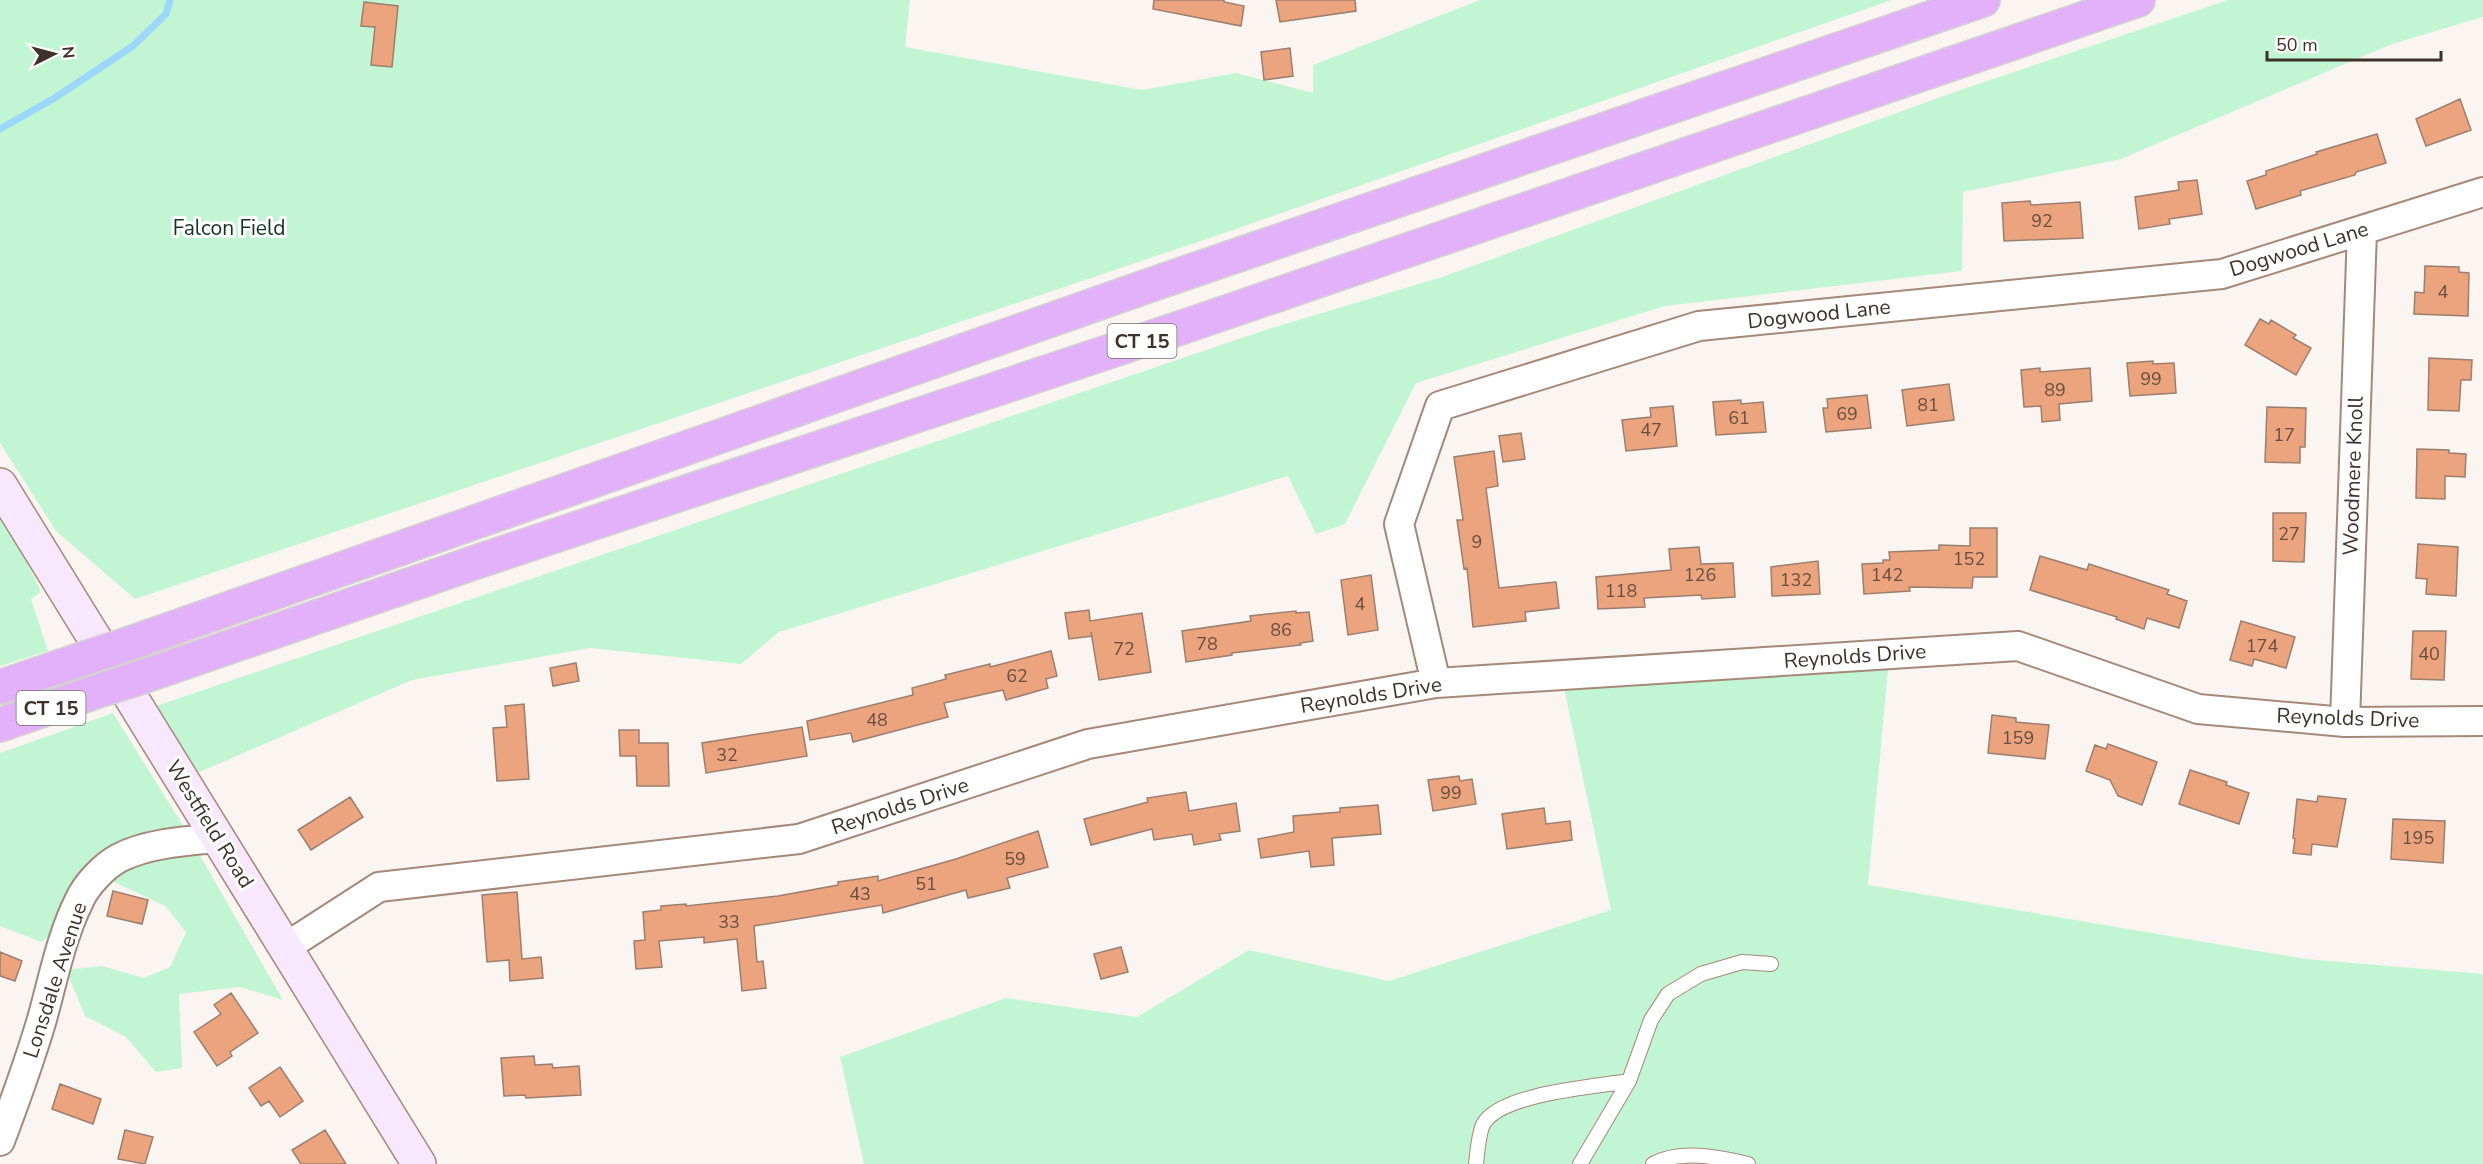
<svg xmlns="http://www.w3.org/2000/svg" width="2483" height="1164" font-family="'Nunito Sans',sans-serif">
	<rect width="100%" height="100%" fill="#fbf5f1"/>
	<path fill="#c2f5d3" d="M 0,0 L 910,0 L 905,47 L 1142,90 L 1236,73 L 1313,93 L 1313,65 L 1480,0 L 1892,0 L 1210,238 L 135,599 L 56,531 L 0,443 Z
		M 2228,0 L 2483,0 L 2483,17 L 2392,44 L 2121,159 L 1963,192 L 1962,271 L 1665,306 L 1416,383 L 1345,524 L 1316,534 L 1288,476 L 779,632 L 741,664 L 590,648 L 412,680 L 195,774 L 156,706 L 1268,329 L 1442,277 L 1963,89 Z
		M 3,510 L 41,592 L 31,599 L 48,651 L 0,666 L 0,511 Z
		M 1890,649 L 1868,885 L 2306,959 L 2483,974 L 2483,1164 L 864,1164 L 840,1057 L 1006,998 L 1137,1017 L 1249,950 L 1389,981 L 1611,910 L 1559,665 Z
		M 113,713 L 179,819 L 283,1000 L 240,987 L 179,994 L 182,1068 L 156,1072 L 126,1037 L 85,1016 L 66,970 L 102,966 L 144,978 L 170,967 L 186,932 L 165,906 L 110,880 L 42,942 L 0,926 L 0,753 Z"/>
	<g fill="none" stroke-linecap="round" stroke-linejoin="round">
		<path stroke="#9bd8fc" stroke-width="7" d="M 0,129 L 53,99 L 133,46 L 166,14 L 170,0"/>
	</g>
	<path fill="#eca47e" stroke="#9c7e6f" stroke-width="1.5" d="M 1154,0 L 1224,0 L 1224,2 L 1244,6 L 1241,26 L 1153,9 Z
		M 1276,0 L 1355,0 L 1356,11 L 1280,22 Z
		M 364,2 L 398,6 L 392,67 L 371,65 L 375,27 L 361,26 Z
		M 1290,48 L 1293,76 L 1264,80 L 1261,52 Z
		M 2460,99 L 2471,130 L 2426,146 L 2416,119 Z
		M 2377,134 L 2386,163 L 2356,172 L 2355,175 L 2300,191 L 2301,195 L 2256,209 L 2247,181 L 2266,175 L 2266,171 L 2317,154 L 2316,152 Z
		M 2197,180 L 2202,214 L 2169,219 L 2170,224 L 2139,229 L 2135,197 L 2179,190 L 2178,182 Z
		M 2030,201 L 2031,205 L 2080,202 L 2083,238 L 2004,241 L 2002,203 Z
		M 2425,266 L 2459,267 L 2459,272 L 2469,273 L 2468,316 L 2414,314 L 2415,292 L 2424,293 Z
		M 2260,319 L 2269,324 L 2271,320 L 2296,335 L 2293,338 L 2311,348 L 2296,375 L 2245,345 Z
		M 2429,358 L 2472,360 L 2471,380 L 2461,380 L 2459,411 L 2428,410 Z
		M 2153,361 L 2153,364 L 2174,363 L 2176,393 L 2130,396 L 2127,363 Z
		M 2040,368 L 2040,372 L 2090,368 L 2092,401 L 2059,404 L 2060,420 L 2042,422 L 2041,406 L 2024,407 L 2021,370 Z
		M 1949,384 L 1954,420 L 1907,426 L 1902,390 Z
		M 1867,395 L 1871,428 L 1826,432 L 1823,408 L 1828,408 L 1827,399 Z
		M 1741,400 L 1741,404 L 1763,402 L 1766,432 L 1716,435 L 1713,402 Z
		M 1673,406 L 1677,446 L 1626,451 L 1622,420 L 1651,417 L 1650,408 Z
		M 2267,407 L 2306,408 L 2305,447 L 2300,447 L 2300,463 L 2265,462 Z
		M 1521,433 L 1525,459 L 1503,462 L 1499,436 Z
		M 2417,449 L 2449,450 L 2449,453 L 2466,454 L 2465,477 L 2445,476 L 2445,499 L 2416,498 Z
		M 1494,451 L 1498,486 L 1486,488 L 1499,588 L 1556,582 L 1559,608 L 1525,612 L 1526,621 L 1473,627 L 1467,568 L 1464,569 L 1457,520 L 1463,520 L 1454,457 Z
		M 2273,513 L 2306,513 L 2304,562 L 2273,561 Z
		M 1970,528 L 1997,528 L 1997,577 L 1973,577 L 1972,588 L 1909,587 L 1910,591 L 1864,594 L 1862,564 L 1883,563 L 1883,560 L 1890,560 L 1889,552 L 1939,550 L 1939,545 L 1970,546 Z
		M 2418,544 L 2458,547 L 2456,596 L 2426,594 L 2427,579 L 2416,578 Z
		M 1699,547 L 1701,564 L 1733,563 L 1735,597 L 1702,599 L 1701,595 L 1644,598 L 1645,607 L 1598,609 L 1596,577 L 1671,570 L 1669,549 Z
		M 2040,556 L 2087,570 L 2089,564 L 2169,590 L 2167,594 L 2187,601 L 2179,628 L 2147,618 L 2144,629 L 2116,619 L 2117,617 L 2030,590 Z
		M 1818,561 L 1820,594 L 1772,596 L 1771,567 Z
		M 1371,575 L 1378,630 L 1348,635 L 1341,580 Z
		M 1089,610 L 1090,621 L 1142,613 L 1151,672 L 1099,680 L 1091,632 L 1092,636 L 1069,639 L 1065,613 Z
		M 1296,611 L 1296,613 L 1309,612 L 1313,641 L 1300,643 L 1301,645 L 1232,653 L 1232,655 L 1186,662 L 1182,631 L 1251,621 L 1250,616 Z
		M 2241,621 L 2295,637 L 2286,668 L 2254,659 L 2252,666 L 2230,660 Z
		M 2413,631 L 2446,631 L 2444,680 L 2411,679 Z
		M 1051,651 L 1057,676 L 1046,679 L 1048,688 L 1006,700 L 1003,690 L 944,703 L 948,717 L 853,742 L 851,733 L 810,740 L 807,721 L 913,695 L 912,688 L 946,679 L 945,675 L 990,664 L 990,667 Z
		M 576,663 L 579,681 L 553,686 L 550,668 Z
		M 524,704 L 529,779 L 497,781 L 493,728 L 507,727 L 505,706 Z
		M 1992,715 L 2016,718 L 2016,722 L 2049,725 L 2045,759 L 1988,753 Z
		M 802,727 L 807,756 L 706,773 L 702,743 Z
		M 619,730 L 639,730 L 639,743 L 668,743 L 669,786 L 637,786 L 636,756 L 620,756 Z
		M 2108,744 L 2157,762 L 2142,805 L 2118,796 L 2110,780 L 2086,771 L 2095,745 L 2106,749 Z
		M 2190,770 L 2227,782 L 2226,785 L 2249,793 L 2239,824 L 2179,804 Z
		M 1459,776 L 1460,781 L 1472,779 L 1476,804 L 1433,811 L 1428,780 Z
		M 1186,792 L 1189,811 L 1236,803 L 1240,831 L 1219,834 L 1221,840 L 1194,845 L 1192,834 L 1154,840 L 1152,829 L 1091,845 L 1084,819 L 1148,802 L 1147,798 Z
		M 2318,796 L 2346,799 L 2337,847 L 2312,844 L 2311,855 L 2293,853 L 2295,839 L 2293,838 L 2297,799 L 2317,802 Z
		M 350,797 L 363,817 L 311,850 L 298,830 Z
		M 1378,805 L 1381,834 L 1332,838 L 1334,865 L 1311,867 L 1309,851 L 1261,858 L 1258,839 L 1294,832 L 1293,816 L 1340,812 L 1340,808 Z
		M 1544,808 L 1546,824 L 1570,821 L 1572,840 L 1507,849 L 1502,814 Z
		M 2393,819 L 2445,821 L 2443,863 L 2391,859 Z
		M 1038,831 L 1048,867 L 1007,878 L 1010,888 L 968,898 L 966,890 L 883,913 L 882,905 L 754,926 L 757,962 L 763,961 L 766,988 L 742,991 L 737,939 L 704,943 L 704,937 L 659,941 L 662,967 L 636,969 L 634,941 L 645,940 L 643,912 L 661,910 L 661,906 L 686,904 L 686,906 L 778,896 L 838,885 L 838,882 L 878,876 L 878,881 L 956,859 Z
		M 113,891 L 148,900 L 142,924 L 107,916 Z
		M 517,892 L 522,959 L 541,957 L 543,978 L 510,981 L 509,960 L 487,962 L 482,895 Z
		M 1121,947 L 1128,972 L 1101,979 L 1094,954 Z
		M 0,952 L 22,961 L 15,981 L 0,976 Z
		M 231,993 L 258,1033 L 230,1052 L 232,1056 L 217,1066 L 194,1032 L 221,1014 L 214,1005 Z
		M 534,1056 L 535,1065 L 552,1064 L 553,1068 L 579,1066 L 581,1095 L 526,1098 L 525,1095 L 504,1096 L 501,1058 Z
		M 280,1067 L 303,1101 L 280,1117 L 269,1101 L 261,1106 L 249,1088 Z
		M 60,1084 L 101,1099 L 93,1124 L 52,1109 Z
		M 125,1130 L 153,1137 L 145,1164 L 118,1159 Z
		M 325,1130 L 346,1164 L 301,1164 L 292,1150 Z"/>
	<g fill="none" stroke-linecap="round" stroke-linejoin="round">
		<defs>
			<path id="lane" d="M 1476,1164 C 1477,1155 1479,1130 1484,1123 C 1503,1093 1595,1087 1629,1081 L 1651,1020 L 1668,994 L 1701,974 L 1742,962 L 1771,964
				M 1580,1164 L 1629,1081
				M 1653,1164 C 1680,1149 1719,1157 1748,1164"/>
			<path id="street" d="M 1436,683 L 1399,524 L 1440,406 L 1699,326 L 2222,274 L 2483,192
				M 2345,722 L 2362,230
				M 286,947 L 379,887 L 799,839 L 1088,744 L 1436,683 L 2018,646 L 2198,709 L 2345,722 L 2483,721
				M 0,1141 C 15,1101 30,1060 42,1019 C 53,980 61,937 79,901 C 86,885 104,866 119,858 C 148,843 186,841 218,838"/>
			<path id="secondary" d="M 0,485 L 419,1164"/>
			<path id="highway" d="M 125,645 L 1162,281 L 1983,0
				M 145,676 L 482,560 L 1183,327 L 2138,0
				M 0,687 L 82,659
				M 0,725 L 101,690"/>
		</defs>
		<use href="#lane" stroke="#a68879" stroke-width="16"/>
		<use href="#street" stroke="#a68879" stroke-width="32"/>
		<use href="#secondary" stroke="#a68879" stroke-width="36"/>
		<use href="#highway" stroke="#d4d2d0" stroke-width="36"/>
		<use href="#lane" stroke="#fff" stroke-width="14"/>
		<use href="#street" stroke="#fff" stroke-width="28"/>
		<use href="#secondary" stroke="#f7e8fe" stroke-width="33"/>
		<use href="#highway" stroke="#e3b1fa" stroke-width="33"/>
		<defs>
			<path id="highway-bridge" d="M 82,659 L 125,645
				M 101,690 L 145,676"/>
		</defs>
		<use href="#highway-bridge" stroke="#d4d2d0" stroke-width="36" stroke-linecap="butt"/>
		<use href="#highway-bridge" stroke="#e3b1fa" stroke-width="33"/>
	</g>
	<g text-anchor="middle" stroke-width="6" stroke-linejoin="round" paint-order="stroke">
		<g font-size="18" fill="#694e3f">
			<text x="2042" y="227">92</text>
			<text x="2443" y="298">4</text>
			<text x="2151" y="385">99</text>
			<text x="2055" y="396">89</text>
			<text x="1928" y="411">81</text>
			<text x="1847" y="420">69</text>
			<text x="1739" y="424">61</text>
			<text x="1651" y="436">47</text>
			<text x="2284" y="441">17</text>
			<text x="2289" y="540">27</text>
			<text x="1477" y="548">9</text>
			<text x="1969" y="565">152</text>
			<text x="1700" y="581">126</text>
			<text x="1887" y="581">142</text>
			<text x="1796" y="586">132</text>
			<text x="1621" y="597">118</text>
			<text x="1360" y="610">4</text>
			<text x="1281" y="636">86</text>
			<text x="1207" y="650">78</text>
			<text x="2262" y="652">174</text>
			<text x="1124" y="655">72</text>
			<text x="2429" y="660">40</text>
			<text x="1017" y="682">62</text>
			<text x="877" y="726">48</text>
			<text x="2018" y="744">159</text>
			<text x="727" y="761">32</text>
			<text x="1451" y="799">99</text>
			<text x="2418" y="844">195</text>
			<text x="1015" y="865">59</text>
			<text x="926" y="890">51</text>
			<text x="860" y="900">43</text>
			<text x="729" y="928">33</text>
		</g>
		<g fill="#fff" stroke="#776f6a" stroke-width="1.5">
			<rect x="1107.5" y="324" width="69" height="34" rx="4.5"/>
			<rect x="16.5" y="691" width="69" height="34" rx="4.5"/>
		</g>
		<g font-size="20" font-weight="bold" fill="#3d312a">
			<text x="1142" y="348">CT 15</text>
			<text x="51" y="715">CT 15</text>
		</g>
		<g font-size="21" fill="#143421" stroke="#fff">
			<text x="229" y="235">Falcon Field</text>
		</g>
		<g font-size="21" fill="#3d312a" stroke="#fff">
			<text transform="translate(2299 249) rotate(-17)" y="7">Dogwood Lane</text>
			<text transform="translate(1819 314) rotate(-6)" y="7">Dogwood Lane</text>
			<text transform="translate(2353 476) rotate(-88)" y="7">Woodmere Knoll</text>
			<text transform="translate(1855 656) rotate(-4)" y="7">Reynolds Drive</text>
			<text transform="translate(1371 695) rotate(-9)" y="7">Reynolds Drive</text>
			<text transform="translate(2348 718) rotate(2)" y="7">Reynolds Drive</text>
			<text transform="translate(900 806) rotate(-18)" y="7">Reynolds Drive</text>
			<text transform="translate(210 824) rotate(58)" y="7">Westfield Road</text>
			<text transform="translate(55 980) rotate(-72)" y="7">Lonsdale Avenue</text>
		</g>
	</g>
	<g transform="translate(54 54) rotate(84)" stroke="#ffffff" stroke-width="4.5" paint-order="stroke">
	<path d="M0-4.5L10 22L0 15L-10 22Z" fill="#3d312a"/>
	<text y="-9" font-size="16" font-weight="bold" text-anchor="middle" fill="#3d312a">N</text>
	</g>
	<path d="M2267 51v9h174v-9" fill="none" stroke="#3d312a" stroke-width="3"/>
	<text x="2276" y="51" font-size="18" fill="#3d312a" stroke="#ffffff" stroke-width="4.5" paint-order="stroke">50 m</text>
</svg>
